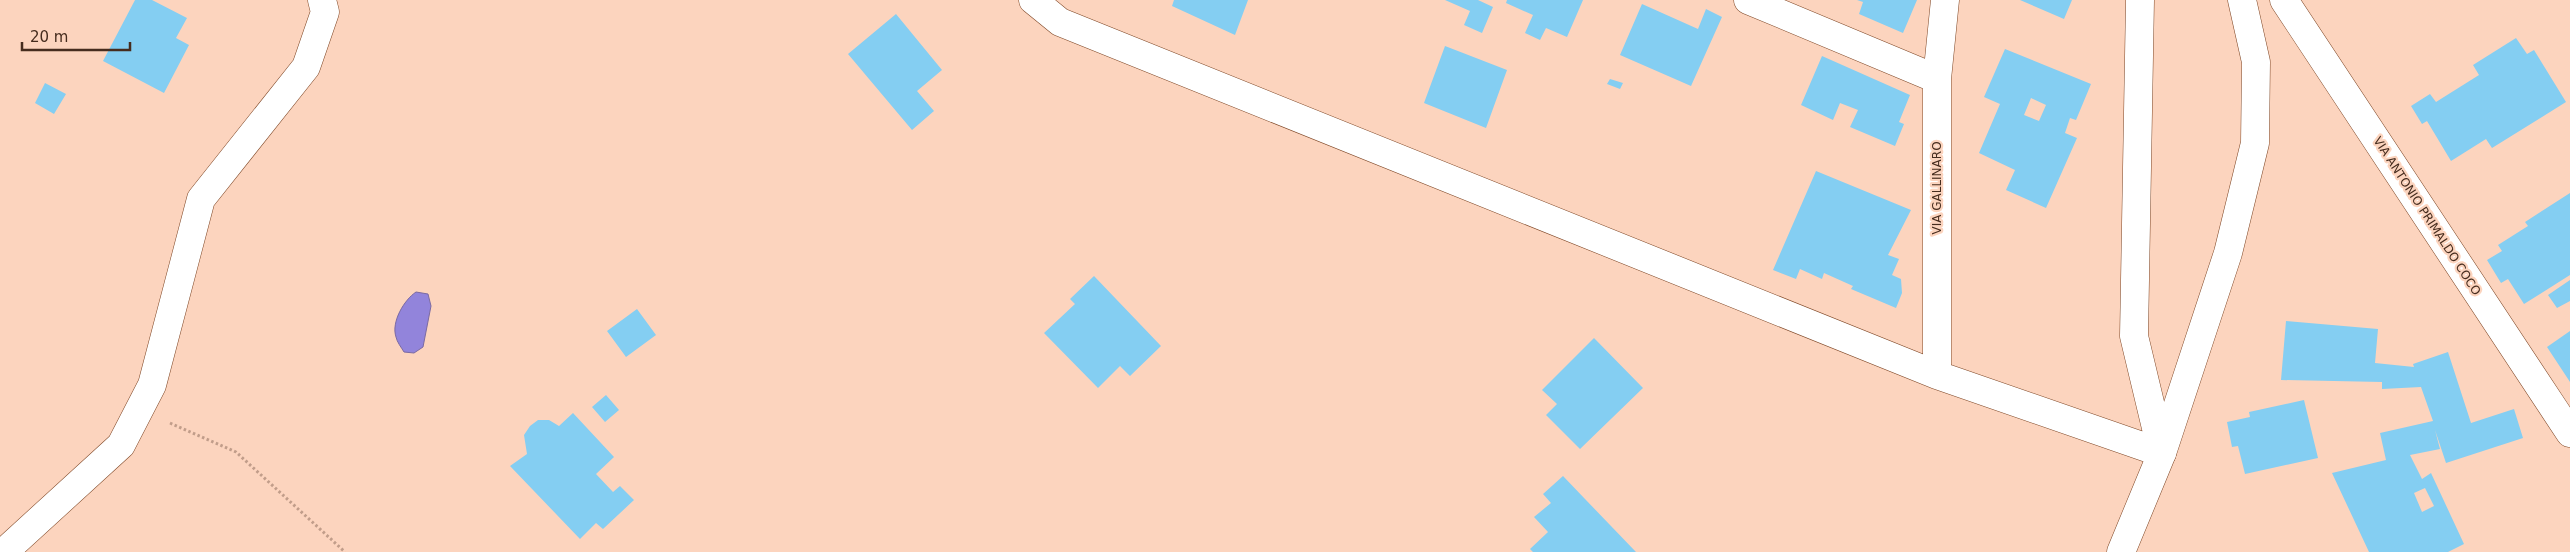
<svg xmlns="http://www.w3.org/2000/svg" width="2570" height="552" font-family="'DejaVu Sans',sans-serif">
	<rect width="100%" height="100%" fill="#fcd4be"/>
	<path fill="#9284db" stroke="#7b6aa2" d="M 416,292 L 428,294 L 431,306 L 423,347 L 414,353 L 404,352 C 401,347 397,342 396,337 C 391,322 404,300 416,292 Z"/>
	<path fill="#84cef2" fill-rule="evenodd" d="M 135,0 L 152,0 L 187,18 L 176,38 L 189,45 L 164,93 L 103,61 Z
		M 1174,0 L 1248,0 L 1235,35 L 1172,6 Z
		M 1445,0 L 1478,0 L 1493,7 L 1482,33 L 1464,25 L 1470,11 Z
		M 1507,0 L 1583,0 L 1567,37 L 1546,28 L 1540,40 L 1525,33 L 1533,15 L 1506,3 Z
		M 1857,0 L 1917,0 L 1903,33 L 1859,14 L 1863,2 Z
		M 2020,0 L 2072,0 L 2064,19 Z
		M 1642,4 L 1698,29 L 1706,9 L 1722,17 L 1691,86 L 1620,55 Z
		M 896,14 L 942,70 L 917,91 L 934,111 L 912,130 L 848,54 Z
		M 2516,38 L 2527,54 L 2534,50 L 2566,102 L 2492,148 L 2486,139 L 2451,161 L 2427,121 L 2422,124 L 2411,106 L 2430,94 L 2436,102 L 2479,75 L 2473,65 Z
		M 1445,46 L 1507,70 L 1486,128 L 1424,103 Z
		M 2005,49 L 2091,84 L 2076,120 L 2070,118 L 2065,133 L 2077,138 L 2046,208 L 2006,190 L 2015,170 L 1979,153 L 2000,104 L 1984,97 ZM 2031,98 L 2046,105 L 2039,121 L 2024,115 Z
		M 1822,56 L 1910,95 L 1899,122 L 1904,124 L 1895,146 L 1850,127 L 1858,110 L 1840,103 L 1833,120 L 1801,105 Z
		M 1610,79 L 1623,83 L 1620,89 L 1607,84 Z
		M 45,83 L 66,94 L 54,114 L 35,103 Z
		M 1816,171 L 1911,210 L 1888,255 L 1899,259 L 1892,275 L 1901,279 L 1902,293 L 1896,308 L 1851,289 L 1853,286 L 1824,273 L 1822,279 L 1800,269 L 1796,279 L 1773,270 Z
		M 2570,193 L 2570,275 L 2524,304 L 2508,279 L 2501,283 L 2487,260 L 2502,251 L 2498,245 L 2528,226 L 2525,222 Z
		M 1094,276 L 1161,346 L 1130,376 L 1120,366 L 1098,388 L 1044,333 L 1075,304 L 1070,299 Z
		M 2570,280 L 2570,301 L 2557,308 L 2548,295 Z
		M 637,309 L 656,335 L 626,357 L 607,331 Z
		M 2286,321 L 2378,329 L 2375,363 L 2414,367 L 2413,364 L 2448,352 L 2471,423 L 2514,409 L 2523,438 L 2446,463 L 2435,430 L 2440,449 L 2410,455 L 2422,479 L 2431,473 L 2464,544 L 2448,552 L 2369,552 L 2332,473 L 2386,460 L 2380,433 L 2433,421 L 2421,387 L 2382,389 L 2382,382 L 2281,380 ZM 2425,488 L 2434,506 L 2422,512 L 2414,493 Z
		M 2570,331 L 2570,382 L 2547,347 Z
		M 1594,338 L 1643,388 L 1580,449 L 1546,415 L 1557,404 L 1542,390 Z
		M 606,395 L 619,410 L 605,422 L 592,407 Z
		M 2304,400 L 2318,458 L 2245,474 L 2238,446 L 2232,447 L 2227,422 L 2250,417 L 2249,412 Z
		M 573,413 L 614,457 L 596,474 L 613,492 L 620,486 L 634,500 L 603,529 L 596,523 L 580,539 L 510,466 L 527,454 L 524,435 L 530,426 L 538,420 L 549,420 L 559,426 Z
		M 1563,476 L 1585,499 L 1636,552 L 1533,552 L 1530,549 L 1548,532 L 1534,517 L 1551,503 L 1543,494 Z"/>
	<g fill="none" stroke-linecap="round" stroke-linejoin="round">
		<defs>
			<path id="street" d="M 1033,0 L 1060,22 L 1937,375 L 2162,453
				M 1748,0 L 1937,79
				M 2140,0 L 2134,336 L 2162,453
				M 2284,0 L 2570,433
				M 1937,375 L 1937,79 L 1945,0
				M 4,552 L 121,445 L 152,385 L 201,199 L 306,67 L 325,12 L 322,0"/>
			<path id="secondary" d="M 2121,552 L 2162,453 L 2228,253 L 2255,143 L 2256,62 L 2242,0"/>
		</defs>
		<use href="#street" stroke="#7e4625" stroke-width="29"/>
		<use href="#secondary" stroke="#7e4625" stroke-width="29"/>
		<path stroke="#c19d8a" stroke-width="3" stroke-dasharray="2.5 2.5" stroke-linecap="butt" d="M 170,423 L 236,452 L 345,552"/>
		<use href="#street" stroke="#fff" stroke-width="28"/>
		<use href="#secondary" stroke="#fff" stroke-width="28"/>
	</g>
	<g text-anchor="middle" stroke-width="4.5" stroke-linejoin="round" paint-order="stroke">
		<g font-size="12" fill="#462c1e" stroke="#fcd4be">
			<text transform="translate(1937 188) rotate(-90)" y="4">VIA GALLINARO</text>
			<text transform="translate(2427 216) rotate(57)" y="4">VIA ANTONIO PRIMALDO COCO</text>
		</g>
	</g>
	<path d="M22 42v8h108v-8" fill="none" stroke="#462c1e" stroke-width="2.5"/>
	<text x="30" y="42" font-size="15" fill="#462c1e" stroke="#fcd4be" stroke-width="4" paint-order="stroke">20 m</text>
</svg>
